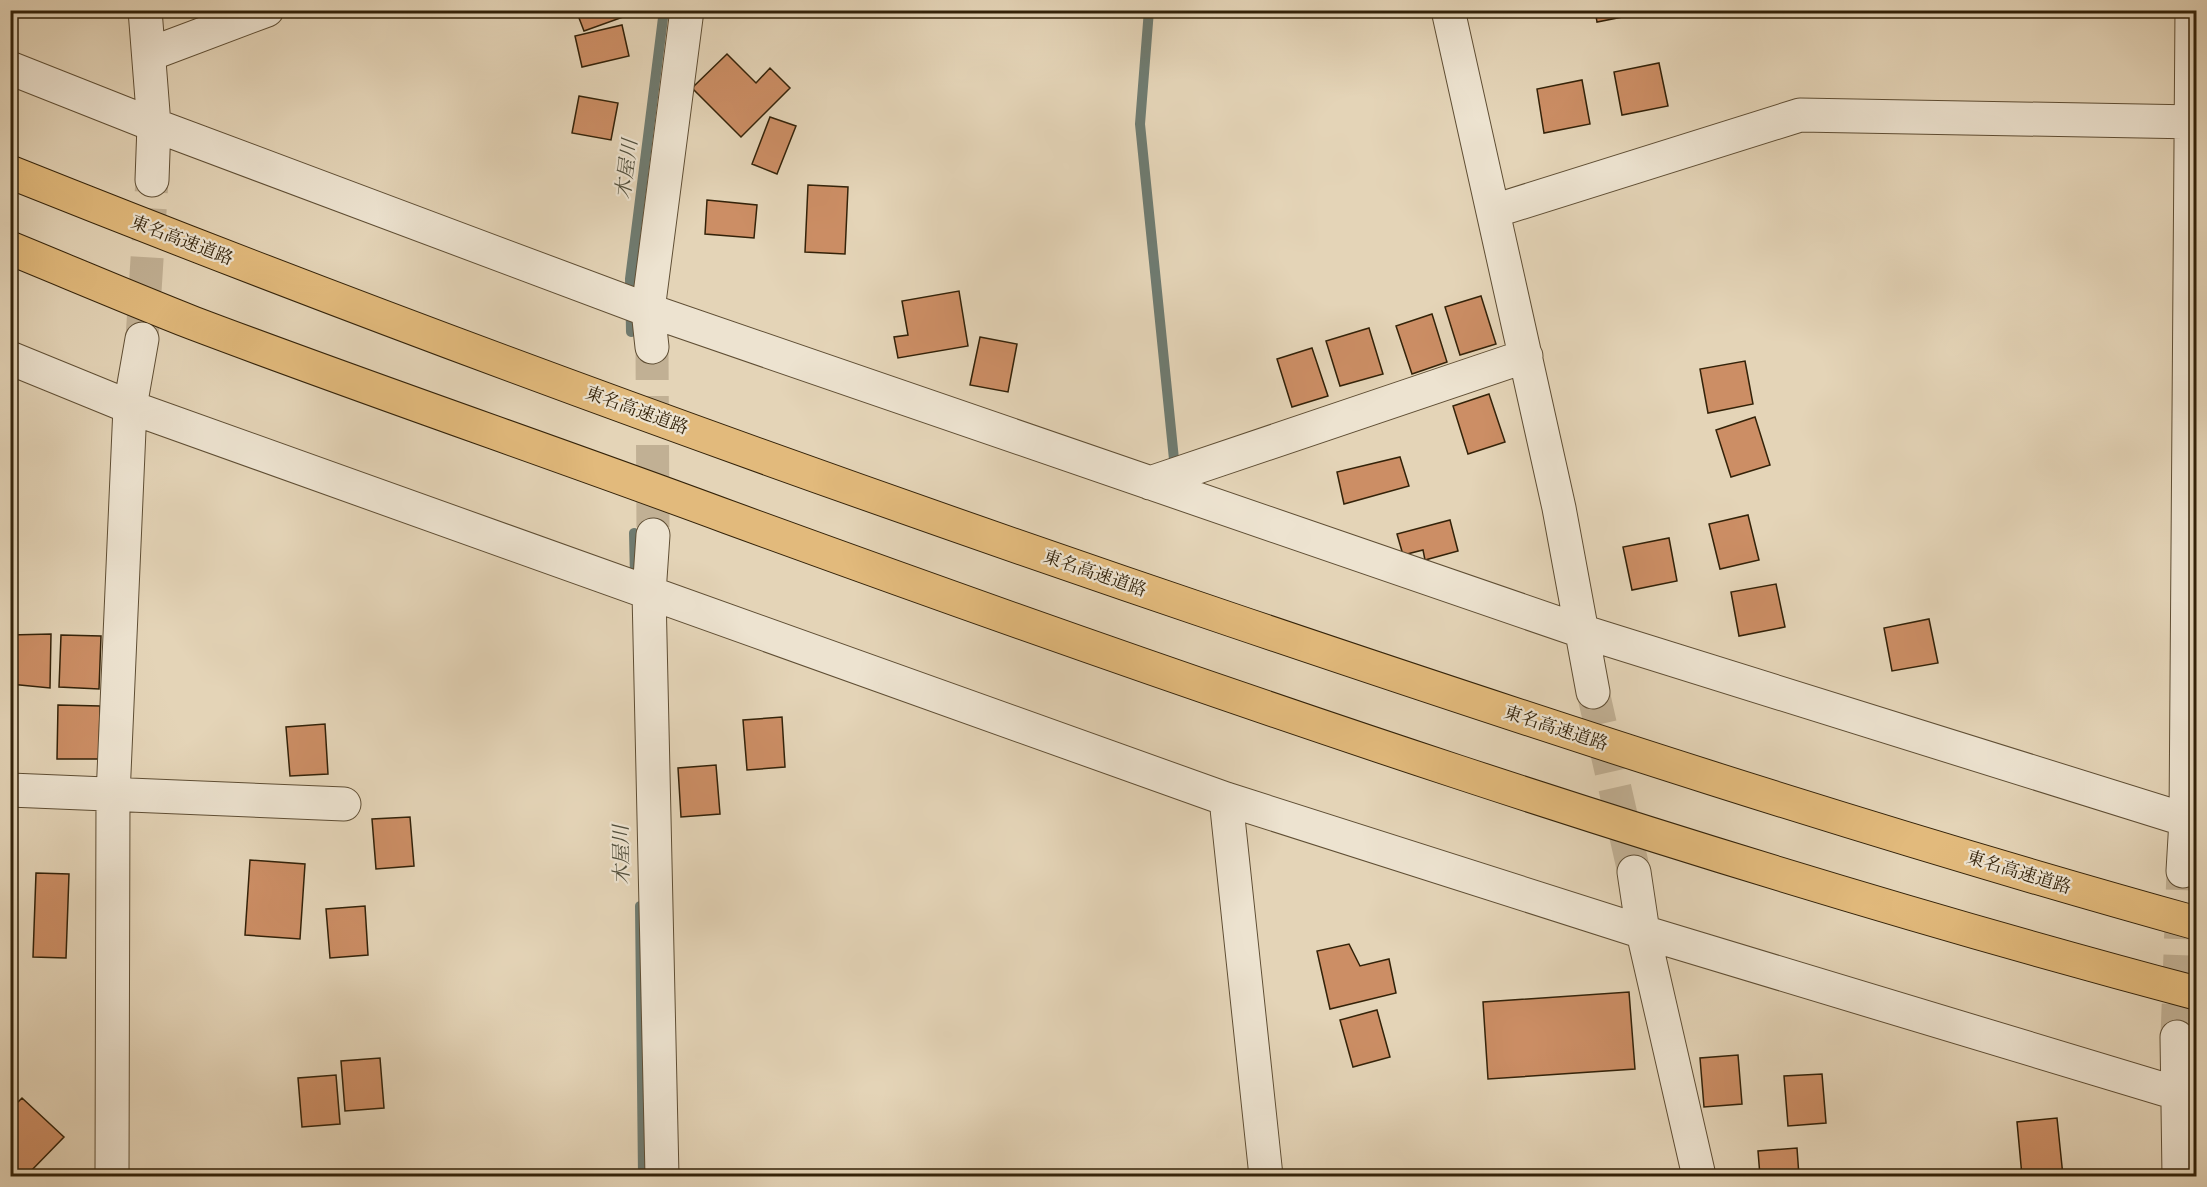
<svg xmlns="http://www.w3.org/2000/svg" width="2207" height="1187" font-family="Cardo,'Noto Serif JP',serif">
	<rect width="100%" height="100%" fill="#e4d4b7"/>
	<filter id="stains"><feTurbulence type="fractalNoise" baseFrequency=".00333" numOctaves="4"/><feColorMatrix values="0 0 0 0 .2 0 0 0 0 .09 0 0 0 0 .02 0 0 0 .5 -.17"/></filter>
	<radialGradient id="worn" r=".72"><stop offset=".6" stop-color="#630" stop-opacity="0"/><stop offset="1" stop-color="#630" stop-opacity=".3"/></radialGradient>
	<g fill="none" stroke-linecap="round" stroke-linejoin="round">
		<path stroke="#6f7b70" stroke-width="10" d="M 1149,10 L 1140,124 L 1175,469
			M 631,332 L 630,279 L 664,10
			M 634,533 L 635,578
			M 640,906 L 643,1176"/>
	</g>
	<path fill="#cc8e65" stroke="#332209" stroke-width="1.5" d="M 576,10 L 637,10 L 637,12 L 584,31 Z
		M 911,10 L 1001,10 L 1001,16 L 911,17 Z
		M 1595,10 L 1642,10 L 1643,13 L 1597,22 Z
		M 622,25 L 629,56 L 582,67 L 575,36 Z
		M 727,54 L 756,83 L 770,68 L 790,88 L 741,137 L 692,88 Z
		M 1659,63 L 1668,106 L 1622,115 L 1614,72 Z
		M 1582,80 L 1590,124 L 1544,133 L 1537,89 Z
		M 579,96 L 618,103 L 611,140 L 572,133 Z
		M 770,117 L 796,126 L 777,174 L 752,164 Z
		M 808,185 L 848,187 L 845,254 L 805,252 Z
		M 707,200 L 757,205 L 754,238 L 705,234 Z
		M 959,291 L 968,346 L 898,358 L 894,337 L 908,335 L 902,301 Z
		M 1481,296 L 1496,344 L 1460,355 L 1445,307 Z
		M 1432,314 L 1447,362 L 1412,374 L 1396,326 Z
		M 1369,328 L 1383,374 L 1340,386 L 1326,341 Z
		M 980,337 L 1017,344 L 1008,392 L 970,385 Z
		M 1312,348 L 1328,396 L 1292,407 L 1277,359 Z
		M 1745,361 L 1753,404 L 1708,413 L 1700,369 Z
		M 1489,394 L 1505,442 L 1468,454 L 1453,406 Z
		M 1755,417 L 1770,465 L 1731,477 L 1716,430 Z
		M 1400,457 L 1409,486 L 1344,504 L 1337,472 Z
		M 1748,515 L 1759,560 L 1720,569 L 1709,524 Z
		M 1450,520 L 1458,551 L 1425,560 L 1423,550 L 1403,555 L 1397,534 Z
		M 1669,538 L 1677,581 L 1632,590 L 1623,547 Z
		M 1776,584 L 1785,627 L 1739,636 L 1731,592 Z
		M 1929,619 L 1938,663 L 1892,671 L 1884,628 Z
		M 51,634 L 50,688 L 10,684 L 10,635 Z
		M 61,635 L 101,636 L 99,689 L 59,687 Z
		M 58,705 L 100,706 L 99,759 L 57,759 Z
		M 782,717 L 785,767 L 747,770 L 743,720 Z
		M 325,724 L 328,774 L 290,776 L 286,727 Z
		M 716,765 L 720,814 L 681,817 L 678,768 Z
		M 410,817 L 414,866 L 376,869 L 372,819 Z
		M 250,860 L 305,864 L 300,939 L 245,935 Z
		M 36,873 L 69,874 L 66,958 L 33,957 Z
		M 365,906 L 368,955 L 330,958 L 326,909 Z
		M 1349,944 L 1360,966 L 1389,959 L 1396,993 L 1330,1009 L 1317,951 Z
		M 1629,992 L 1635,1069 L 1488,1079 L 1483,1002 Z
		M 1377,1010 L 1390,1057 L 1353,1067 L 1340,1020 Z
		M 1738,1055 L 1742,1104 L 1704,1107 L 1700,1058 Z
		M 380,1058 L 384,1108 L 345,1111 L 341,1061 Z
		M 1822,1074 L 1826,1123 L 1788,1126 L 1784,1076 Z
		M 336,1075 L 340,1124 L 302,1127 L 298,1078 Z
		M 22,1098 L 64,1137 L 26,1176 L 10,1164 L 10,1110 Z
		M 2057,1118 L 2063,1176 L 2022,1176 L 2017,1122 Z
		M 1797,1148 L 1799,1176 L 1760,1176 L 1758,1151 Z"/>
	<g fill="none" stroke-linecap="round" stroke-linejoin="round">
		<path stroke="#c1b094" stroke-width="33" stroke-dasharray="33 16" stroke-linecap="butt" d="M 142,339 L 152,180
			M 652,347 L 653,535
			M 1593,692 L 1634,872
			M 2177,1037 L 2183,871"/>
		<defs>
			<path id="minor" d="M 145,10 L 154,125 L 152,180
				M 1448,10 L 1559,508 L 1593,692
				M 150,54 L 267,10
				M 10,68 L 154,125 L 648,310 L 1581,631 L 2196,823
				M 1494,211 L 1800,115 L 2196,122
				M 652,347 L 648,310 L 687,10
				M 10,358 L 130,407 L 1226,799 L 1643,932 L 2196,1099
				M 1150,483 L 1526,356
				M 653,535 L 649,593 L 662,1176
				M 10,790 L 344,804
				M 1226,799 L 1266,1176
				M 2183,871 L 2186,820 L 2192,10
				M 1634,872 L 1643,932 L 1699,1176
				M 2177,1037 L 2179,1176
				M 112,1176 L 113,796 L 130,407 L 142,339"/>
			<path id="highway" d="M 10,172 C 413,333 821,481 1232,620 C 1551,728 1872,833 2196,923
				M 10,248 C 71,273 132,299 193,323 C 370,390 550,451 728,517 C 1211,693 1699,861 2196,993"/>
		</defs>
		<use href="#minor" stroke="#5f4e34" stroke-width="35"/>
		<use href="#highway" stroke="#332209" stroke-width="35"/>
		<use href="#minor" stroke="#ede3d0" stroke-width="33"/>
		<use href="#highway" stroke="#e2ba7c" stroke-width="33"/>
	</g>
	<g text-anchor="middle" stroke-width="4.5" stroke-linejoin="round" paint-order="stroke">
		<g font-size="18" fill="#332209" stroke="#ede3d0">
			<text transform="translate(182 240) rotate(21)" y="6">東名高速道路</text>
			<text transform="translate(637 410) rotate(20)" y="6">東名高速道路</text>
			<text transform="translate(1095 573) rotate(19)" y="6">東名高速道路</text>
			<text transform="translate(1556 728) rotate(18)" y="6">東名高速道路</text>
			<text transform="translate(2019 872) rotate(17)" y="6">東名高速道路</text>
		</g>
		<g font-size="20" font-style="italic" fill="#514f3d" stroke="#ede3d0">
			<text transform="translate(626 169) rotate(-83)" y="7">木屋川</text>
			<text transform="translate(621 855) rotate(-91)" y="7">木屋川</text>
		</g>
	</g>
	<rect width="2207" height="1187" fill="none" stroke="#e4d4b7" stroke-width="36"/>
	<rect x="12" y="12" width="2183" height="1163" fill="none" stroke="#332209" stroke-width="3"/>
	<rect x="18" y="18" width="2171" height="1151" fill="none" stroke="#332209" stroke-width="1.5"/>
	<rect width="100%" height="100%" filter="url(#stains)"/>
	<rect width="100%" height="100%" fill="url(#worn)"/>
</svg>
